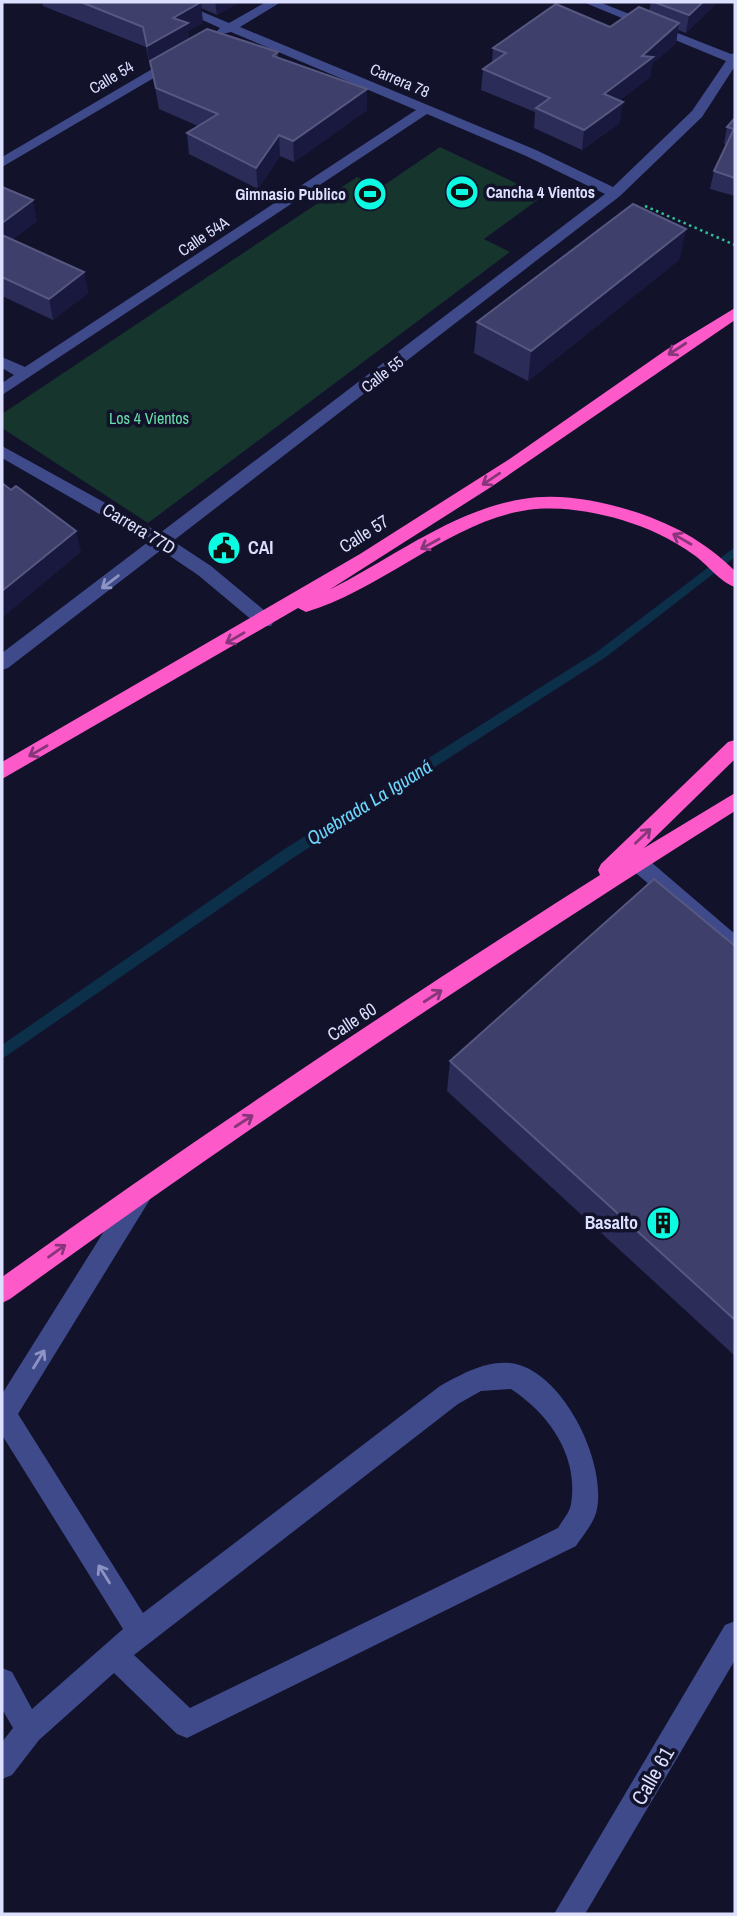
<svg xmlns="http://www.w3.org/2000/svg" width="737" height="1916" font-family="'Archivo Narrow',sans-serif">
	<rect width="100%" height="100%" fill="#12122b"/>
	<path fill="#15352d" d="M 440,147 L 543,196 L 484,239 L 510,252 L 148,523 L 2,428 L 2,414 L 357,177 L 380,188 Z"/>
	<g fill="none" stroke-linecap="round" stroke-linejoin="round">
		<path fill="#0c2f4a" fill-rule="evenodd" d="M 735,547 L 735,557 L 606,657 L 293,858 L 2,1059 L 2,1045 L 283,850 L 598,651 Z"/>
		<path stroke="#33bc98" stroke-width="2.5" stroke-dasharray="2.5 3.5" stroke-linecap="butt" d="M 645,206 L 735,245"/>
		<path fill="#3e4a89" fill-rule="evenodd" d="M 163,2 L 179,2 L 229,23 L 266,2 L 281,2 L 240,27 L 536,150 L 613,187 L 692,111 L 726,61 L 583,2 L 599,2 L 731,54 L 735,53 L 735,66 L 702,117 L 620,196 L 173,541 L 211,566 L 271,616 L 274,621 L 271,626 L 259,626 L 198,575 L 161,550 L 8,668 L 2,670 L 2,653 L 148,542 L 2,458 L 2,446 L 160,533 L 605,194 L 526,156 L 427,114 L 2,395 L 2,383 L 14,375 L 2,368 L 2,357 L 25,367 L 416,110 L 231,32 L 218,35 L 216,32 L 220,28 Z
			M 176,55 L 182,59 L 181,62 L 2,167 L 2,157 Z
			M 637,854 L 644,856 L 735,934 L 735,955 L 728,952 L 630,868 L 627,862 L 630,856 Z
			M 141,1182 L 149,1185 L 153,1193 L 149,1201 L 18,1414 L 143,1613 L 440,1386 C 462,1374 489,1358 516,1364 C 565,1376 606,1462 597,1509 C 595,1522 583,1535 576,1546 L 187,1738 L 177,1734 L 114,1673 L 39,1740 L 12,1775 L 2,1779 L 2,1742 L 13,1728 L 2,1709 L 2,1668 L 12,1672 L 32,1709 L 123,1629 L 2,1435 L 2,1394 L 133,1185 ZM 511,1389 C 549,1414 579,1456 571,1504 C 570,1512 562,1521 558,1528 L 190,1708 L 134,1655 L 458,1404 L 481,1391 Z
			M 735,1621 L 735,1660 L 585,1914 L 554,1914 L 725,1625 Z"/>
		<path fill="#fd59c9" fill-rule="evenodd" d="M 735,308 L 735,320 L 491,487 L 329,590 C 391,559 453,510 523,499 C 557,493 596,500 629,510 C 669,522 705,541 735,571 L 735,587 C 721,583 707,564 694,555 C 672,539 648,528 622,520 C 591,511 554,505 522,511 C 450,523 379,591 306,612 L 298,608 L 2,779 L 2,762 L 360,554 L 511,458 L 666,350 Z
			M 735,740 L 735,759 L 644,848 L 735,793 L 735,811 C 489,966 246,1128 10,1299 L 2,1303 L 2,1277 C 197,1137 397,1004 600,875 L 598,870 L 601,864 L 728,742 Z"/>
	</g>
	<path fill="#2b2c58" d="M 42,2 L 239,2 L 217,15 L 201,8 L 203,23 L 188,31 L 189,39 L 278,52 L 278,58 L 367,89 L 367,110 L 294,162 L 280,156 L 258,189 L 189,154 L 187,133 L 198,126 L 159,109 L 151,66 L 150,67 L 146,47 L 43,6 Z
		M 651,2 L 718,2 L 686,33 L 678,30 L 676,43 L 652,64 L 650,77 L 619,101 L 620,123 L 582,150 L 534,128 L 535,112 L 481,90 L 483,69 L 492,63 L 493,48 L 610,27 L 649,11 Z
		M 735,118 L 735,196 L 710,189 L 714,171 L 726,145 L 724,144 L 727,127 Z
		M 2,187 L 37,221 L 12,240 L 84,272 L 88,293 L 53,320 L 2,296 Z
		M 680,259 L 528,381 L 474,353 L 477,322 Z
		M 735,946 L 735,1356 L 447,1091 L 450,1061 Z"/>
	<path fill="#19193f" d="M 201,2 L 203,23 L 188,31 L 190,43 L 150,67 L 147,46 L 173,18 Z
		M 215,2 L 239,2 L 217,15 Z
		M 703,2 L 718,2 L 686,33 L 689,15 Z
		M 679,23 L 676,43 L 652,64 L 650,77 L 601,115 L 604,94 L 642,56 Z
		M 367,89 L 367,110 L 294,162 L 293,141 Z
		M 623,102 L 620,123 L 582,150 L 584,130 Z
		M 279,135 L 280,156 L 258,189 L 256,168 Z
		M 33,200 L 37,221 L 2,248 L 2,223 Z
		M 686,229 L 680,259 L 528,381 L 531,351 Z
		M 84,272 L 88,293 L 53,320 L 49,299 Z
		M 76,531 L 81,552 L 2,618 L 2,591 Z"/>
	<path fill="#3e3f6a" stroke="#575881" stroke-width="2" d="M 81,2 L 201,2 L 173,18 L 188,23 L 147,46 L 143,27 Z
		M 654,2 L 703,2 L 689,15 Z
		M 556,4 L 610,27 L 639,7 L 679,23 L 642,56 L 653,57 L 604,94 L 623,102 L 584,130 L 536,108 L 550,98 L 483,69 L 506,53 L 493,48 Z
		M 207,29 L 278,52 L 273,56 L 367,89 L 293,141 L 279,135 L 256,168 L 187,133 L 218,114 L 156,88 L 150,61 Z
		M 735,118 L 735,178 L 714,171 L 734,129 L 727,127 Z
		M 2,187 L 33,200 L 2,223 Z
		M 633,204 L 686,229 L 531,351 L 477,322 Z
		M 2,235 L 84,272 L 49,299 L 2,277 Z
		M 2,483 L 11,490 L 16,486 L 76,531 L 2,591 Z
		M 654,879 L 735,946 L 735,1320 L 450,1061 Z"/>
	<defs><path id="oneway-shaft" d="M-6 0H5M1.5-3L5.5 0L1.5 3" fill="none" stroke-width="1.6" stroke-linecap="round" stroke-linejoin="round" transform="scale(1.75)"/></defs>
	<g stroke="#88367a">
		<use href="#oneway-shaft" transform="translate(677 349) rotate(147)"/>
		<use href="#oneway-shaft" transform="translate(491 479) rotate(146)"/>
		<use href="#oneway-shaft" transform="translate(682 539) rotate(-150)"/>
		<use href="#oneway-shaft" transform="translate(430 544) rotate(151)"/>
		<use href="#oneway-shaft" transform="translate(235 638) rotate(150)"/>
		<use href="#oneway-shaft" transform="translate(38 751) rotate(150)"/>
		<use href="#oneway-shaft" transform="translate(643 836) rotate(-44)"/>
		<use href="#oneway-shaft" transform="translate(433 996) rotate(-33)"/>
		<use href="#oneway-shaft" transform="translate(244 1121) rotate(-33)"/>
		<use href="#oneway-shaft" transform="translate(57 1251) rotate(-36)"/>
	</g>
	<g stroke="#8d94c4">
		<use href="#oneway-shaft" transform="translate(110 582) rotate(143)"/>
		<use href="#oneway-shaft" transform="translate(39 1359) rotate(-58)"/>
		<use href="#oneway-shaft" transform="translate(104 1574) rotate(-122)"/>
	</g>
	<defs>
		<symbol id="stadium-disc" viewBox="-11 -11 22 22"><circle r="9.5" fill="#0bfbe3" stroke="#12122b"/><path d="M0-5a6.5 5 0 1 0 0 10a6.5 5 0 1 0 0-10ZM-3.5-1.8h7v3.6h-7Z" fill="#111"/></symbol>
		<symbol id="civic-disc" viewBox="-11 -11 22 22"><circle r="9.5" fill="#0bfbe3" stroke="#12122b"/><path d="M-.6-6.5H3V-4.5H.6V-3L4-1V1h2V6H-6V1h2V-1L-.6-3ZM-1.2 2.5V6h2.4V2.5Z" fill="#111"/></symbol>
		<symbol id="building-disc" viewBox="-11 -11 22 22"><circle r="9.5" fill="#0bfbe3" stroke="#12122b"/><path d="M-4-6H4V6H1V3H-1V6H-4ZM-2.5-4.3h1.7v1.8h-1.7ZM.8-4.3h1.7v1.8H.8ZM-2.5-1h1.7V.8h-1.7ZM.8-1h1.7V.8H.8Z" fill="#111"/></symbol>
	</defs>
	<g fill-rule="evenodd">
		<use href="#stadium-disc" x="443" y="173" width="38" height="38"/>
		<use href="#stadium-disc" x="351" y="175" width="38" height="38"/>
		<use href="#civic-disc" x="205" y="529" width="38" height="38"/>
		<use href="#building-disc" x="644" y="1204" width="38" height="38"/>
	</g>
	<g text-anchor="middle" stroke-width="7" stroke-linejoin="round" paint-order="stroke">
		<g font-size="16" fill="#dcdffe" stroke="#12122b">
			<text transform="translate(111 77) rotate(-31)" y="6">Calle 54</text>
			<text transform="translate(400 80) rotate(23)" y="6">Carrera 78</text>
			<text transform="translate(203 236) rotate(-34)" y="6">Calle 54A</text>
			<text transform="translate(382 374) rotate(-38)" y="6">Calle 55</text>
		</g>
		<g font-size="16" font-weight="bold" fill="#dcdffe" stroke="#12122b" text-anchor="start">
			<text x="486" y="198">Cancha 4 Vientos</text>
			<text x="346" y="200" text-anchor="end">Gimnasio Publico</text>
		</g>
		<g font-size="16" fill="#67dfa9" stroke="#12122b">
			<text x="149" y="424">Los 4 Vientos</text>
		</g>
		<g font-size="18" fill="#dcdffe" stroke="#12122b">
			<text transform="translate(139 529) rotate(31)" y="6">Carrera 77D</text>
			<text transform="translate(364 534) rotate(-32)" y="6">Calle 57</text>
			<text transform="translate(352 1022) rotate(-33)" y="6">Calle 60</text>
		</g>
		<g font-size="18" font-weight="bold" fill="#dcdffe" stroke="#12122b" text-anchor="start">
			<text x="248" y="554">CAI</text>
			<text x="638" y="1229" text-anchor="end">Basalto</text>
		</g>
		<g font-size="19" font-style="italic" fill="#6cd7fd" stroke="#12122b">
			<text transform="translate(369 802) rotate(-32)" y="7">Quebrada La Iguaná</text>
		</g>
		<g font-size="21" fill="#dcdffe" stroke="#12122b">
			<text transform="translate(653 1776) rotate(-60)" y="7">Calle 61</text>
		</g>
	</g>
	<rect width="737" height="1916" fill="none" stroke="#dcdffe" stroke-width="7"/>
</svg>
